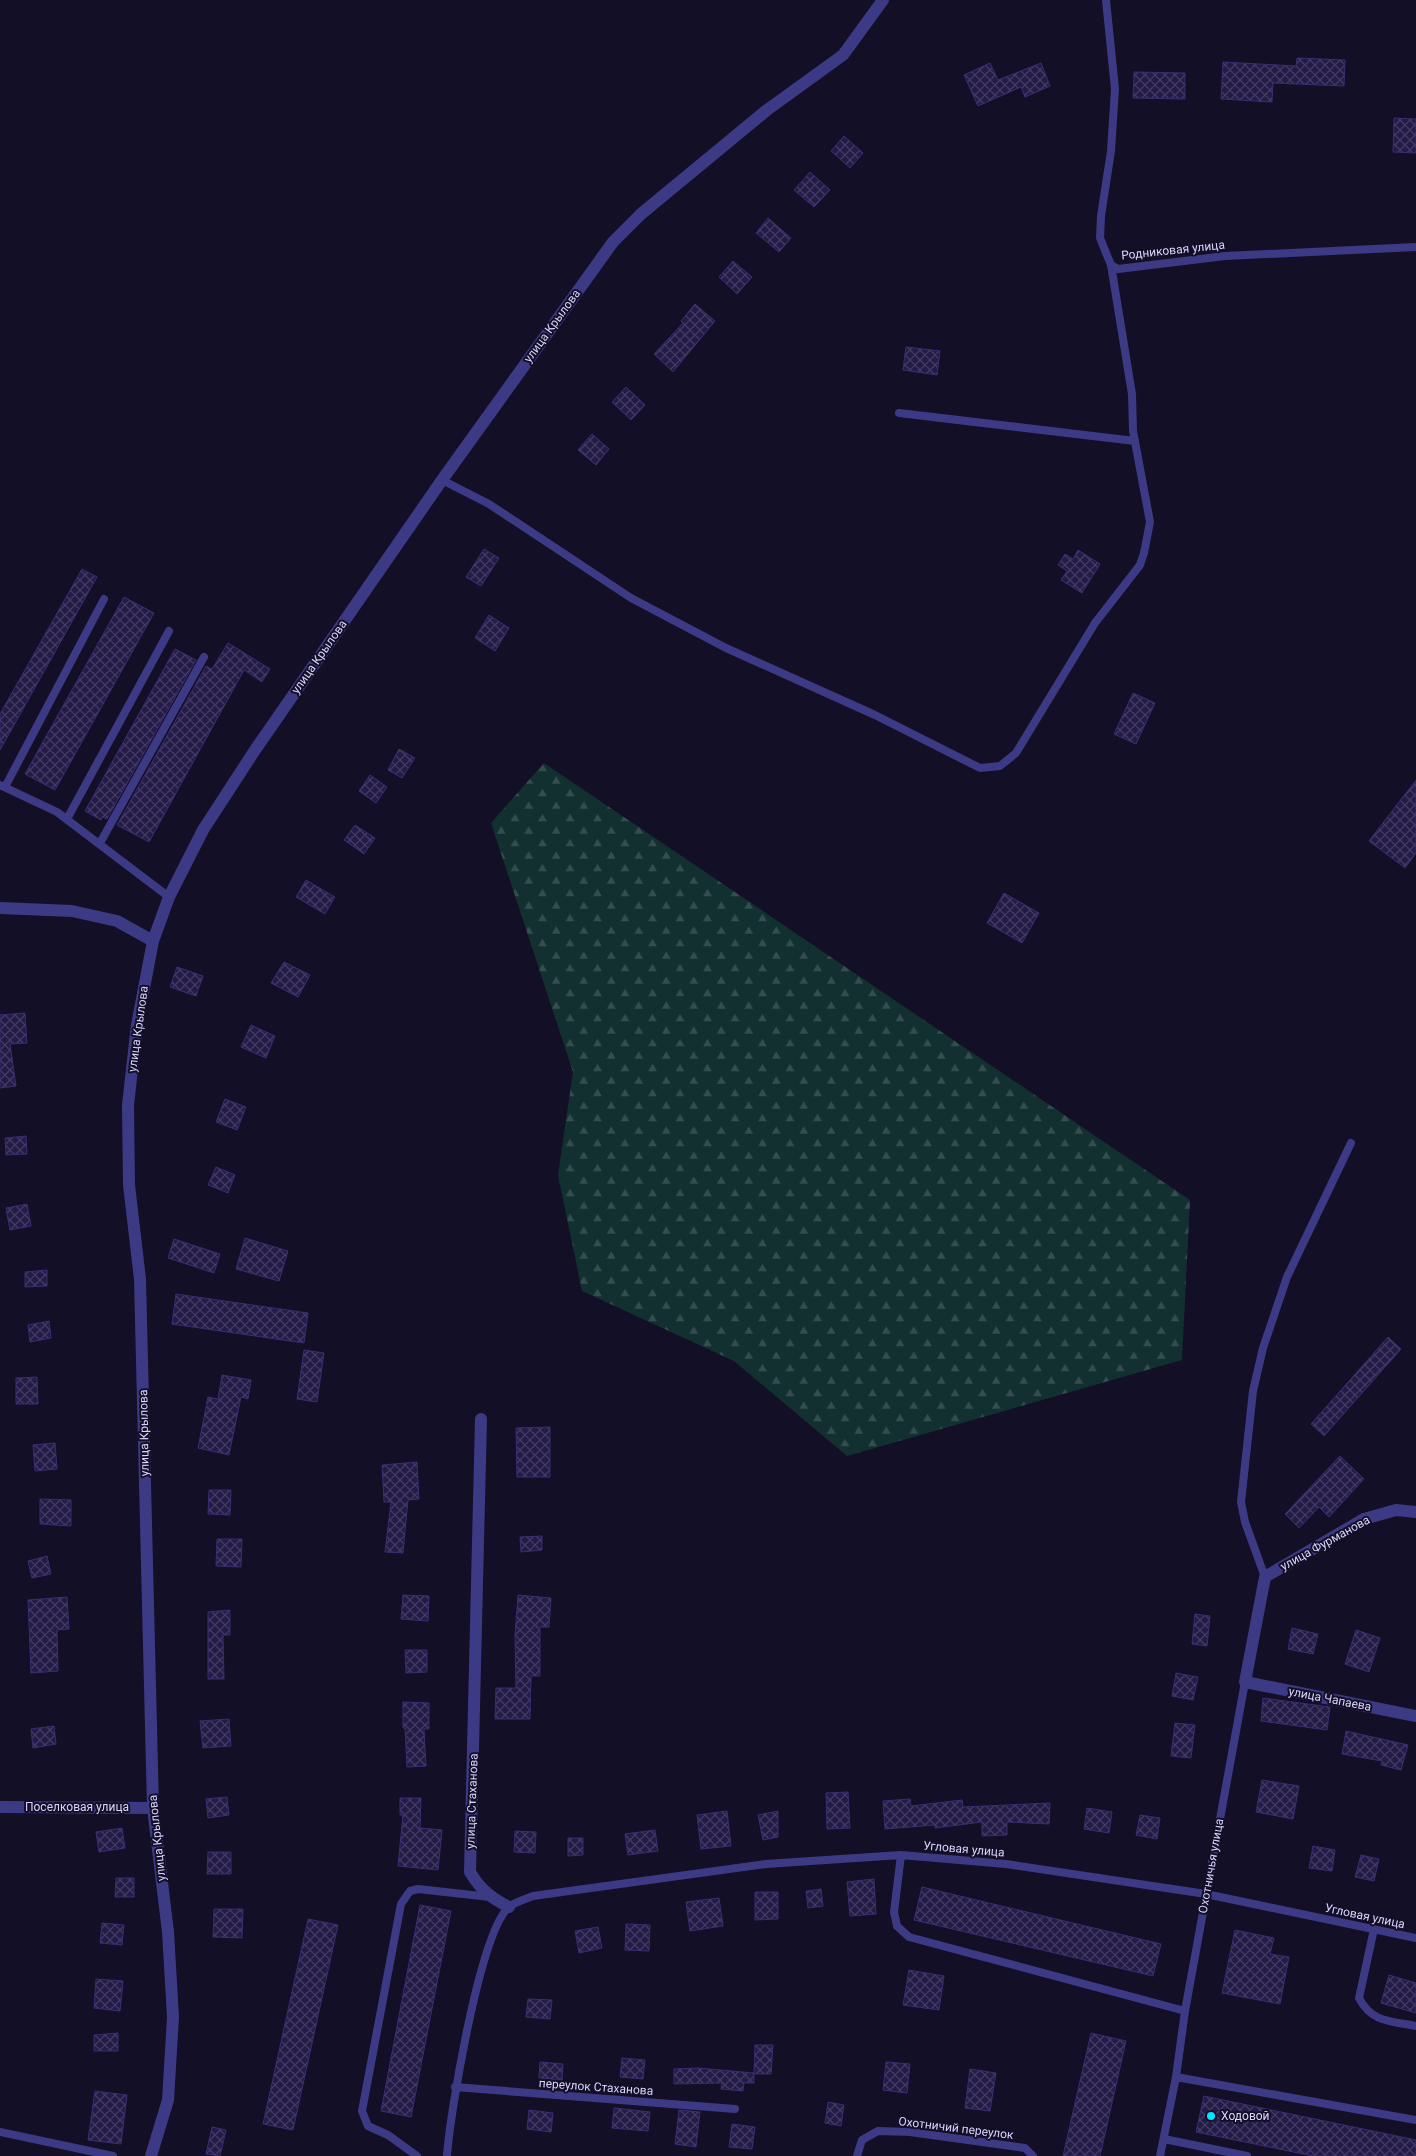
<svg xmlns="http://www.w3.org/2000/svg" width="1416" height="2156" font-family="Roboto,sans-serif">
	<defs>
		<pattern id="forest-firs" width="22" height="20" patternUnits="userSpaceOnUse" patternTransform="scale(1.25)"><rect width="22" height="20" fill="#12302f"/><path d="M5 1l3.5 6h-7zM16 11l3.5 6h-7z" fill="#344d4e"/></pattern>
		<pattern id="building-cross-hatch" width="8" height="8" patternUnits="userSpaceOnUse" patternTransform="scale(1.25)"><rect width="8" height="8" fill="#241b47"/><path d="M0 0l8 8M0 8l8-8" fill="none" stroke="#433b63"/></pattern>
	</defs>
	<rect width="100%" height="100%" fill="#130f26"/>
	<path fill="url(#forest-firs)" d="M 544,763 L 1190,1200 L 1182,1360 L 847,1456 L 734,1361 L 582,1291 L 558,1175 L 573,1072 L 491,823 Z"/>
	<path fill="url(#building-cross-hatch)" stroke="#3b2d73" d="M 1297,58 L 1345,60 L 1344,86 L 1273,83 L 1272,102 L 1221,99 L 1223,62 L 1296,66 Z
		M 990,63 L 998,80 L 1041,63 L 1050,86 L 1025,97 L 1021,87 L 978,106 L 964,75 Z
		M 1134,72 L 1185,73 L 1185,99 L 1133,98 Z
		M 1394,118 L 1416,119 L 1416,153 L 1393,152 Z
		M 844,136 L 863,153 L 850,168 L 831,151 Z
		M 810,172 L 830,190 L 814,207 L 794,190 Z
		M 768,218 L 791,238 L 779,252 L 756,233 Z
		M 733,261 L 752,277 L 737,294 L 719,277 Z
		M 695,304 L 715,321 L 673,372 L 654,354 L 683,323 L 681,321 Z
		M 906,347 L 940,351 L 937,375 L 903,370 Z
		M 626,387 L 645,405 L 631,420 L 612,402 Z
		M 592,434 L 609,449 L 596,465 L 578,450 Z
		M 484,549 L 499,558 L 481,586 L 466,577 Z
		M 1078,550 L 1100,564 L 1082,593 L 1061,580 L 1067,571 L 1058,565 L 1065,554 L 1073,559 Z
		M 82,569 L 97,577 L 0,750 L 0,714 Z
		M 124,597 L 154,613 L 55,790 L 25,774 Z
		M 489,615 L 509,628 L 495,651 L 475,638 Z
		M 228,643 L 270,669 L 262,682 L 244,670 L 149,842 L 117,825 L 206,666 L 212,669 Z
		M 175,649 L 196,660 L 107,819 L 102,817 L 101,820 L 85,811 Z
		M 1133,693 L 1155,703 L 1136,744 L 1114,734 Z
		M 399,749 L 415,758 L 402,778 L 388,770 Z
		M 370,775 L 387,787 L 376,803 L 359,791 Z
		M 1416,780 L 1416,853 L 1405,868 L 1369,841 Z
		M 355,825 L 375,838 L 364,854 L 344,840 Z
		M 306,880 L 335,897 L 325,914 L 296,897 Z
		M 1004,893 L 1039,913 L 1022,943 L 987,923 Z
		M 284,962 L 310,975 L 298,997 L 271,983 Z
		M 177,967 L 203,976 L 196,996 L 170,987 Z
		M 25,1013 L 27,1043 L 10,1044 L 16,1086 L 0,1088 L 0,1015 Z
		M 251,1025 L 275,1036 L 266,1058 L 241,1047 Z
		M 225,1099 L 246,1107 L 237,1130 L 216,1122 Z
		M 26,1136 L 27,1154 L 6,1155 L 5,1138 Z
		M 216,1167 L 235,1175 L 228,1193 L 208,1185 Z
		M 27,1204 L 31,1226 L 10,1230 L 6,1208 Z
		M 245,1238 L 288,1251 L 279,1281 L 236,1269 Z
		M 174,1239 L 220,1254 L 214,1273 L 168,1258 Z
		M 47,1270 L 47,1286 L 25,1287 L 25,1272 Z
		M 176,1294 L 308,1313 L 304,1343 L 172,1324 Z
		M 49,1321 L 51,1338 L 30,1342 L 28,1325 Z
		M 1388,1337 L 1401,1349 L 1324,1436 L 1311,1424 Z
		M 304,1350 L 324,1353 L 317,1402 L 297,1399 Z
		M 222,1375 L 251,1380 L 248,1399 L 241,1397 L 229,1455 L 198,1448 L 208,1397 L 218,1399 Z
		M 37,1377 L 38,1404 L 16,1404 L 16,1378 Z
		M 550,1427 L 550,1477 L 517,1477 L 516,1428 Z
		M 55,1443 L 57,1469 L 35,1471 L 33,1445 Z
		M 1340,1456 L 1364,1479 L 1329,1517 L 1319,1507 L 1299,1528 L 1285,1514 Z
		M 417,1462 L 419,1499 L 408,1500 L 403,1553 L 385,1552 L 391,1502 L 384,1502 L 382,1465 Z
		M 209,1490 L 231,1490 L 230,1515 L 208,1514 Z
		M 40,1499 L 71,1500 L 71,1526 L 40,1524 Z
		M 542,1536 L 542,1550 L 521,1552 L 520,1537 Z
		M 217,1539 L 242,1539 L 241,1567 L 216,1566 Z
		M 47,1556 L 51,1574 L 32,1578 L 28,1561 Z
		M 403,1595 L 429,1596 L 428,1621 L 401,1619 Z
		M 518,1595 L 551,1598 L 549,1627 L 540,1627 L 540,1676 L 531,1676 L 530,1719 L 495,1719 L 496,1688 L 516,1688 L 515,1635 Z
		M 67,1597 L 69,1629 L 57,1630 L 58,1671 L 31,1673 L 28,1600 Z
		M 230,1610 L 230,1635 L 223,1635 L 224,1679 L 208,1679 L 208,1612 Z
		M 1195,1614 L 1210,1616 L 1207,1646 L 1192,1644 Z
		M 1292,1628 L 1318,1634 L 1313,1654 L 1288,1649 Z
		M 1356,1630 L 1380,1638 L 1369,1672 L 1345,1664 Z
		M 405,1650 L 427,1650 L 427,1672 L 406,1673 Z
		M 1176,1673 L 1198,1677 L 1193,1700 L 1172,1696 Z
		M 1263,1698 L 1330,1707 L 1327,1730 L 1261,1721 Z
		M 403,1702 L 429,1703 L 429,1729 L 424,1729 L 426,1766 L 407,1767 L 405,1728 L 403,1728 Z
		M 229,1719 L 231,1746 L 203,1748 L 200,1721 Z
		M 1175,1723 L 1195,1725 L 1191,1758 L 1171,1756 Z
		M 54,1726 L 56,1744 L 33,1748 L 31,1729 Z
		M 1346,1731 L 1408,1745 L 1401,1770 L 1381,1765 L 1382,1761 L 1342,1754 Z
		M 1262,1780 L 1299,1786 L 1293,1819 L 1256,1812 Z
		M 848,1792 L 850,1828 L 827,1829 L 826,1793 Z
		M 227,1797 L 229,1815 L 208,1818 L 206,1799 Z
		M 400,1798 L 421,1798 L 420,1828 L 442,1830 L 438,1870 L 398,1866 L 403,1815 L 400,1815 Z
		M 910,1799 L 911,1806 L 962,1800 L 963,1807 L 1050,1803 L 1049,1824 L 1007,1822 L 1007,1835 L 982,1836 L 982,1822 L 935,1828 L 935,1825 L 885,1829 L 883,1801 Z
		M 1087,1808 L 1112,1812 L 1109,1833 L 1084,1829 Z
		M 727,1811 L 731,1846 L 701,1849 L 697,1815 Z
		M 778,1811 L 778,1837 L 763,1840 L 758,1815 Z
		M 1140,1815 L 1160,1818 L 1157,1839 L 1136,1835 Z
		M 122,1828 L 125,1848 L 99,1852 L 96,1832 Z
		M 655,1830 L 658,1851 L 628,1855 L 625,1834 Z
		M 515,1831 L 536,1832 L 535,1853 L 514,1852 Z
		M 568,1838 L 583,1838 L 583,1855 L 568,1856 Z
		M 1313,1846 L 1335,1850 L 1332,1871 L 1309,1868 Z
		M 208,1852 L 231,1852 L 231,1874 L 207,1874 Z
		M 1361,1855 L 1379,1859 L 1374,1881 L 1355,1877 Z
		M 116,1878 L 134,1878 L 134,1897 L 115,1897 Z
		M 874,1879 L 876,1914 L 850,1916 L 847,1882 Z
		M 922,1887 L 1161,1944 L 1153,1976 L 914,1920 Z
		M 821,1889 L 823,1906 L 808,1908 L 806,1891 Z
		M 755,1892 L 778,1892 L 778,1919 L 755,1920 Z
		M 719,1898 L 723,1926 L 690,1931 L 686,1902 Z
		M 420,1905 L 451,1911 L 411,2117 L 381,2111 Z
		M 214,1909 L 243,1909 L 242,1938 L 213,1937 Z
		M 308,1919 L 338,1925 L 293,2130 L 263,2124 Z
		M 102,1923 L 124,1925 L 122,1945 L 100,1943 Z
		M 626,1924 L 650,1925 L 649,1951 L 625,1950 Z
		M 598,1927 L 602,1948 L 579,1953 L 575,1931 Z
		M 1235,1930 L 1274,1938 L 1270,1954 L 1289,1957 L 1280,2004 L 1222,1993 Z
		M 909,1970 L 944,1976 L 939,2010 L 903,2005 Z
		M 1389,1975 L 1416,1983 L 1416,2013 L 1381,2003 Z
		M 96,1979 L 123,1981 L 120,2011 L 94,2008 Z
		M 528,1999 L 552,2000 L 550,2019 L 526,2017 Z
		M 118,2033 L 118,2051 L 94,2051 L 94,2035 Z
		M 1091,2033 L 1126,2041 L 1100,2156 L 1063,2156 Z
		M 755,2045 L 773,2045 L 771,2074 L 754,2074 Z
		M 622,2058 L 645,2060 L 643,2079 L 620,2077 Z
		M 540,2062 L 563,2064 L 562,2080 L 539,2078 Z
		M 886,2062 L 910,2064 L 907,2093 L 883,2090 Z
		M 698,2068 L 754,2073 L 754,2083 L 744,2083 L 743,2091 L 721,2089 L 722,2083 L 674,2084 L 674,2069 Z
		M 970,2069 L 996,2073 L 990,2111 L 965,2108 Z
		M 95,2091 L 127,2095 L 121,2144 L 88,2140 Z
		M 1204,2096 L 1416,2140 L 1416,2156 L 1313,2156 L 1196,2132 Z
		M 828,2102 L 844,2105 L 841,2126 L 825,2123 Z
		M 614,2108 L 650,2112 L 648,2131 L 612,2128 Z
		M 529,2110 L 553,2113 L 551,2132 L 527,2129 Z
		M 679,2110 L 700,2112 L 696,2147 L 675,2144 Z
		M 732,2124 L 755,2127 L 752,2149 L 729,2147 Z
		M 212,2127 L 226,2130 L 220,2156 L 206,2154 Z"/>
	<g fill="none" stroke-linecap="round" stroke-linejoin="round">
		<path stroke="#3d3a85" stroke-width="8" d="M 1106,0 L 1115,89 L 1111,151 L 1101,216 L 1100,238 L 1111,265 L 1118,269 L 1225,256 L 1416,247
			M 899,413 L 1135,441
			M 442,480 L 489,504 L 631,598 L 726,648 L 875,715 L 980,768 L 1000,766 L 1016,753 L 1095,623 L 1140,565 L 1144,553 L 1150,522 L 1133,431 L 1132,394 L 1111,265
			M 0,785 L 57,812 L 169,897
			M 5,787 L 104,599
			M 67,819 L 169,631
			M 100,843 L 204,657
			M 1265,1577 L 1245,1522 L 1241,1502 L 1253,1391 L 1263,1348 L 1287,1277 L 1351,1143
			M 901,1855 L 894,1912 L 897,1926 L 909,1937 L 1185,2011
			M 1374,1929 L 1359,1998 C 1372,2023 1391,2021 1416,2026
			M 1176,2077 L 1416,2120
			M 455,2087 L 735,2109
			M 0,2132 L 113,2156
			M 1164,2139 L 1247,2156
			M 417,2156 L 388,2135 L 368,2126 L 362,2111 L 401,1904 L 410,1891 L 418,1889 L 490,1897
			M 447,2156 C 450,2113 480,1932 509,1907 C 515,1902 526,1899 533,1896 L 766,1864 L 901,1855 L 1006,1864 L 1206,1894 L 1416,1938
			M 857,2156 L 862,2140 L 878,2131 L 910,2132 L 1025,2148 L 1033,2156
			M 1160,2156 L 1176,2077 L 1185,2011 L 1245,1682"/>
		<path stroke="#3d3a85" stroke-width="12" d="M 0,908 L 72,911 L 117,921 L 153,941
			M 481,1419 L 470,1872 C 480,1889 491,1898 509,1907
			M 1416,1512 L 1396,1510 L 1364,1519 L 1265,1577 L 1245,1682 L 1416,1716
			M 0,1807 L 153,1808
			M 151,2156 L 168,2100 L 173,2017 L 168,1932 L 153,1808 L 140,1279 L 129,1185 L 128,1105 L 137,1025 L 153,941 L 169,897 L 203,830 L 255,750 L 442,480 L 613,242 L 641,214 L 767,110 L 843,55 L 883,0"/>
	</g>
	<circle fill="#00e5ff" stroke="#130f26" stroke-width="2" cx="1211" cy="2116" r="5"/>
	<g text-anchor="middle" stroke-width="4" stroke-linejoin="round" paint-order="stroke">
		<g font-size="12" fill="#d9d4ff" stroke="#130f26">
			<text transform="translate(1173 250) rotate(-6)" y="4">Родниковая улица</text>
			<text transform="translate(552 326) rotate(-54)" y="4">улица Крылова</text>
			<text transform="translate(319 657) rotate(-55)" y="4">улица Крылова</text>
			<text transform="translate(138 1029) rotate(-82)" y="4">улица Крылова</text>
			<text transform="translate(144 1433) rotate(-91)" y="4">улица Крылова</text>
			<text transform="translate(1325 1543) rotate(-29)" y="4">улица Фурманова</text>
			<text transform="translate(1330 1699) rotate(11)" y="4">улица Чапаева</text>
			<text transform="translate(472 1801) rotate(-88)" y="4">улица Стаханова</text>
			<text x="77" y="1811">Поселковая улица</text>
			<text transform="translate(157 1838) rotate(-96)" y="4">улица Крылова</text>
			<text transform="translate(964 1849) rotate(5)" y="4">Угловая улица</text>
			<text transform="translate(1211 1866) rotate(-80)" y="4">Охотничья улица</text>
			<text transform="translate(1365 1916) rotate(12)" y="4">Угловая улица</text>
			<text transform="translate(596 2087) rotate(4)" y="4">переулок Стаханова</text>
			<text transform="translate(956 2128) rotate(7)" y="4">Охотничий переулок</text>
		</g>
		<g font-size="12" fill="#d9d4ff" stroke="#130f26" text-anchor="start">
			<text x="1221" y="2120">Ходовой</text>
		</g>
	</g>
</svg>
